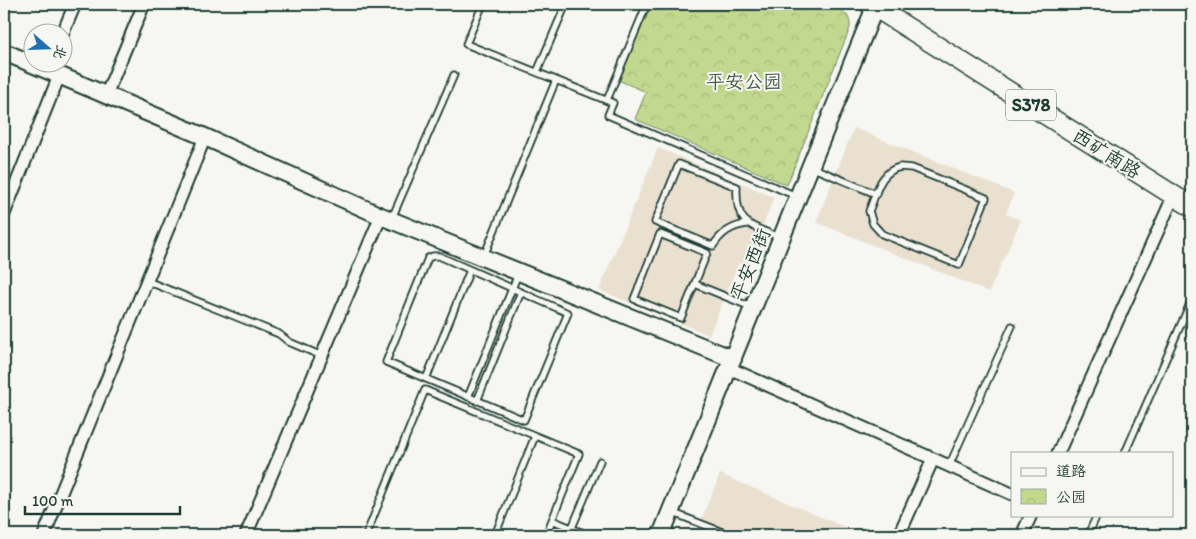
<svg xmlns="http://www.w3.org/2000/svg" width="1196" height="539" font-family="Itim,'LXGW WenKai TC',sans-serif">
	<defs>
		<pattern id="park-crowns" width="20" height="18" patternUnits="userSpaceOnUse" patternTransform="scale(1.25)"><rect width="20" height="18" fill="#c2d88e"/><path d="M2 6a3 3 0 1 1 6 0M12 15a3 3 0 1 1 6 0" fill="none" stroke="#a6ba7b"/></pattern>
	</defs>
	<rect width="100%" height="100%" fill="#f6f6f2"/>
	<filter id="ink" filterUnits="userSpaceOnUse"><feTurbulence type="fractalNoise" baseFrequency=".02" numOctaves="2"/><feDisplacementMap in="SourceGraphic" scale="10" xChannelSelector="R" yChannelSelector="G"/><feConvolveMatrix kernelMatrix="1 2 1 2 8 2 1 2 1" color-interpolation-filters="sRGB"/></filter>
	<g filter="url(#ink)">
		<path fill="#eae0d0" d="M 854,128 L 1014,193 L 1006,214 L 1021,220 L 989,292 L 816,222 Z
			M 658,148 L 774,197 L 747,266 L 739,263 L 709,335 L 599,290 Z
			M 720,474 L 863,535 L 695,535 Z"/>
		<path fill="url(#park-crowns)" stroke="#708a61" d="M 651,4 L 832,4 C 843,10 851,15 850,28 L 787,185 L 635,119 L 646,92 L 618,80 Z"/>
		<g fill="none" stroke-linecap="round" stroke-linejoin="round">
			<defs>
				<path id="lane" d="M 483,4 L 466,44 L 613,103 L 608,115 L 796,196
					M 1188,4 L 1192,14
					M 537,72 L 566,4
					M 607,100 L 647,4
					M 811,167 L 876,194
					M 900,167 L 912,168 L 986,198 L 959,265 L 882,234 L 873,224 L 869,211 C 877,193 879,172 900,167 Z
					M 392,218 L 454,75
					M 747,224 C 731,226 721,233 713,246 L 655,222 L 679,164 L 737,187 C 735,225 750,225 779,237
					M 660,234 L 707,253 L 681,318 L 634,299 Z
					M 433,256 L 439,256 L 568,313 L 524,420 L 386,362 L 428,258 Z
					M 484,256 L 556,80
					M 147,281 L 279,334 L 289,342 L 322,356
					M 695,284 L 751,307
					M 426,379 L 470,270
					M 468,397 L 518,274
					M 477,401 L 521,292
					M 1125,453 L 1192,299
					M 949,466 L 1012,326
					M 671,512 L 730,535
					M 552,520 L 588,535
					M 366,535 L 425,390 L 579,454 L 546,535
					M 495,535 L 535,436
					M 569,535 L 600,461
					M 1088,535 L 1097,515"/>
				<path id="street" d="M 62,35 L 75,4
					M 106,95 L 144,4
					M 4,214 L 59,76
					M 729,368 L 1012,494
					M 1058,453 L 1174,195
					M 44,535 L 205,137
					M 246,535 L 381,216
					M 899,535 L 933,459
					M 1022,535 L 1031,515"/>
				<path id="secondary" d="M 4,52 L 205,137 L 381,216 L 733,359
					M 661,535 L 875,7"/>
				<path id="primary" d="M 870,4 L 1192,207"/>
			</defs>
			<use href="#lane" stroke="#1f3d34" stroke-width="9"/>
			<use href="#street" stroke="#1f3d34" stroke-width="15"/>
			<use href="#secondary" stroke="#1f3d34" stroke-width="20"/>
			<use href="#primary" stroke="#1f3d34" stroke-width="22"/>
			<use href="#lane" stroke="#f6f6f2" stroke-width="5.5"/>
			<use href="#street" stroke="#f6f6f2" stroke-width="11"/>
			<use href="#secondary" stroke="#f6f6f2" stroke-width="16"/>
			<use href="#primary" stroke="#f6f6f2" stroke-width="19"/>
		</g>
	</g>
	<g text-anchor="middle" stroke-width="4" stroke-linejoin="round" paint-order="stroke">
		<rect fill="#f6f6f2" stroke="#60746d" stroke-width="1" x="1006" y="89.5" width="50" height="31" rx="4"/>
		<g font-size="18" font-weight="bold" fill="#1f3d34">
			<text x="1031" y="111">S378</text>
		</g>
		<g font-size="19" fill="#405c46" stroke="#f6f6f2">
			<text x="744" y="88">平安公园</text>
		</g>
		<g font-size="19" fill="#1f3d34" stroke="#f6f6f2">
			<text transform="translate(1107 153) rotate(32)" y="7">西矿南路</text>
			<text transform="translate(750 264) rotate(-68)" y="7">平安西街</text>
		</g>
	</g>
	<rect width="1196" height="539" fill="none" stroke="#f6f6f2" stroke-width="20"/>
	<rect x="10" y="10" width="1176" height="519" fill="none" stroke="#1f3d34" stroke-width="2" filter="url(#ink)"/>
	<rect x="1011" y="452" width="162" height="65" fill="#f6f6f2" stroke="#a0aca6"/>
	<rect x="1021" y="468" width="25" height="8" fill="#f6f6f2" stroke="#a0aca6"/>
	<text x="1056" y="476" font-size="15" fill="#1f3d34">道路</text>
	<rect x="1021" y="489" width="25" height="15" fill="url(#park-crowns)" stroke="#a0aca6"/>
	<text x="1056" y="502" font-size="15" fill="#1f3d34">公园</text>
	<g transform="translate(48 48) rotate(110)"><circle r="24" fill="#f6f6f2" stroke="#a0aca6"/>
	<path d="M0-4L9 19L0 12L-9 19Z" fill="#1f6fb2"/>
	<text y="-8" font-size="14" font-weight="bold" text-anchor="middle" fill="#1f3d34">北</text>
	</g>
	<path d="M25 506v8h155v-8" fill="none" stroke="#1f3d34" stroke-width="2.5"/>
	<text x="32" y="506" font-size="15" fill="#1f3d34" stroke="#f6f6f2" stroke-width="4" paint-order="stroke">100 m</text>
</svg>
